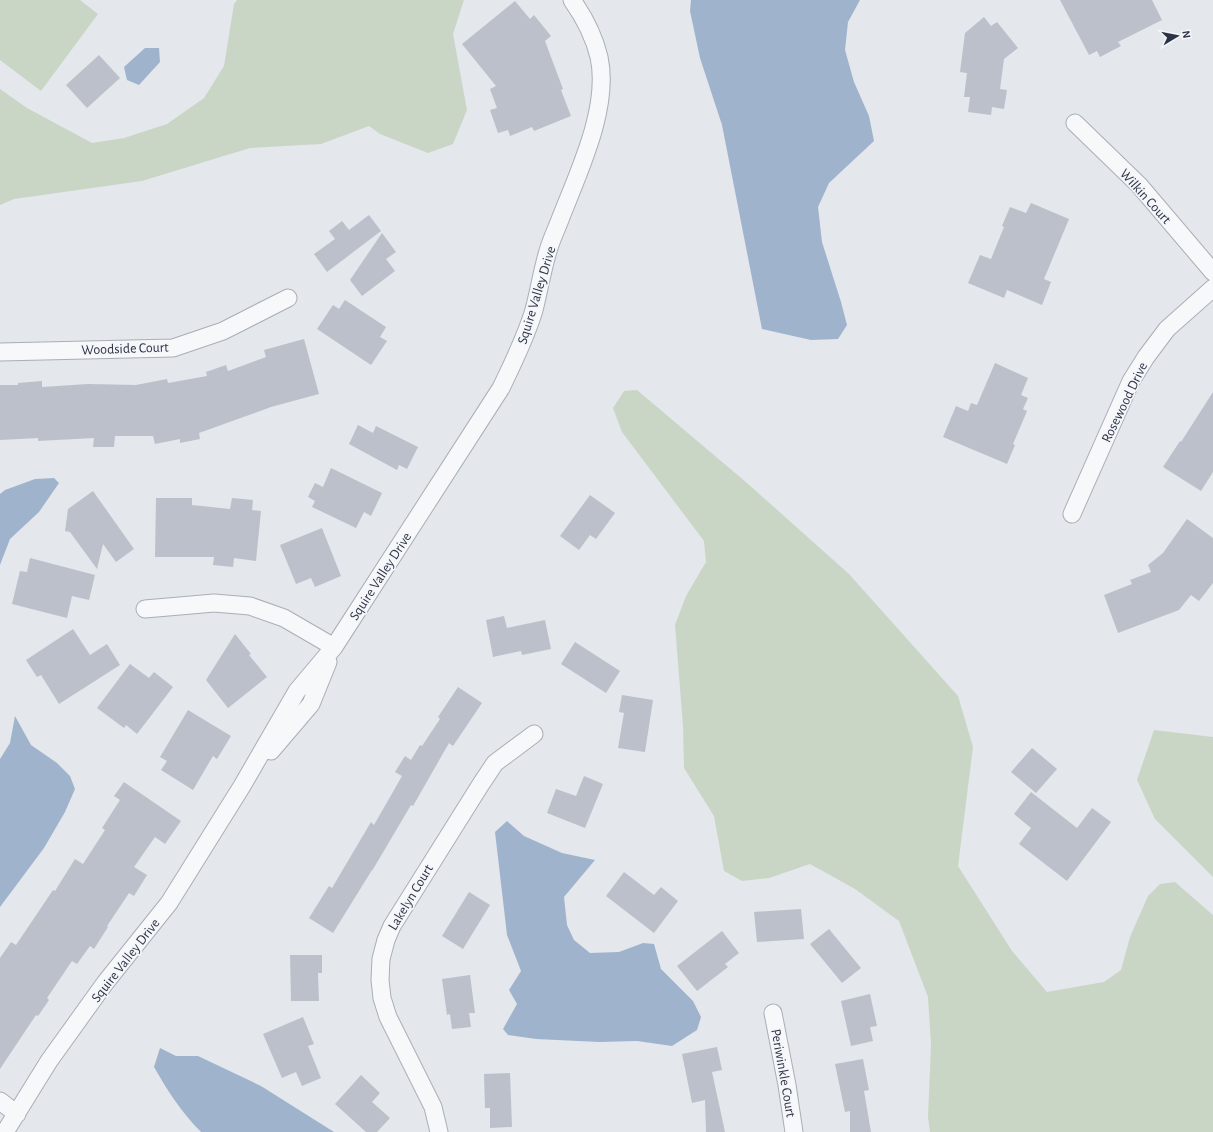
<svg xmlns="http://www.w3.org/2000/svg" width="1213" height="1132" font-family="'Alegreya Sans',sans-serif">
	<rect width="100%" height="100%" fill="#e4e7ec"/>
	<path fill="#c9d6c5" d="M 0,0 L 80,0 L 98,14 L 41,91 L 0,60 Z
		M 237,0 L 464,0 L 453,34 L 467,110 L 453,144 L 428,153 L 380,134 L 369,126 L 321,144 L 250,148 L 142,181 L 14,199 L 0,205 L 0,89 L 27,108 L 92,143 L 124,138 L 167,124 L 204,98 L 224,66 L 234,4 Z
		M 637,390 L 747,483 L 849,574 L 958,696 L 973,747 L 958,866 L 1012,951 L 1047,992 L 1104,982 L 1121,970 L 1130,937 L 1148,896 L 1160,884 L 1175,882 L 1213,915 L 1213,1132 L 930,1132 L 928,1117 L 931,1045 L 928,997 L 899,921 L 855,889 L 810,864 L 769,878 L 742,881 L 724,871 L 714,816 L 684,768 L 683,726 L 675,625 L 686,596 L 706,562 L 704,541 L 622,432 L 613,408 L 624,391 Z
		M 1154,730 L 1213,737 L 1213,877 L 1155,819 L 1137,780 Z"/>
	<path fill="#9fb4cc" d="M 691,0 L 860,0 L 848,22 L 845,50 L 854,82 L 869,116 L 874,141 L 829,183 L 818,207 L 822,242 L 841,302 L 847,325 L 838,339 L 811,340 L 762,329 L 722,125 L 700,58 L 690,11 Z
		M 145,48 L 159,48 L 160,62 L 139,85 L 127,80 L 124,67 Z
		M 54,478 L 59,483 L 39,512 L 10,539 L 0,565 L 0,494 L 5,490 L 35,479 Z
		M 15,716 L 31,745 L 57,763 L 70,776 L 75,789 L 65,812 L 44,848 L 0,907 L 0,759 L 10,743 Z
		M 507,821 L 524,836 L 562,853 L 595,860 L 564,897 L 567,925 L 574,940 L 590,953 L 619,952 L 643,943 L 654,944 L 661,969 L 693,1001 L 701,1017 L 697,1030 L 672,1046 L 637,1041 L 599,1042 L 536,1039 L 508,1035 L 503,1029 L 517,1004 L 509,990 L 521,971 L 507,935 L 495,832 Z
		M 160,1048 L 176,1056 L 198,1056 L 261,1086 L 334,1132 L 201,1132 C 182,1113 167,1090 154,1067 Z"/>
	<path fill="#bbc0ca" d="M 1060,0 L 1152,0 L 1162,20 L 1118,42 L 1121,46 L 1100,57 L 1097,51 L 1089,55 Z
		M 515,1 L 530,19 L 534,15 L 551,36 L 545,41 L 563,89 L 561,90 L 571,116 L 534,131 L 532,127 L 510,136 L 508,130 L 498,133 L 490,110 L 497,108 L 490,89 L 496,86 L 462,44 Z
		M 984,17 L 991,26 L 997,22 L 1018,48 L 1004,59 L 1000,89 L 1007,90 L 1004,109 L 992,107 L 991,115 L 968,112 L 970,97 L 964,97 L 967,73 L 960,72 L 965,33 Z
		M 99,55 L 120,78 L 87,108 L 66,85 Z
		M 1031,203 L 1069,219 L 1044,279 L 1051,282 L 1042,305 L 1007,290 L 1004,298 L 968,283 L 980,255 L 991,259 L 1004,227 L 1002,226 L 1010,207 L 1026,213 Z
		M 369,215 L 381,231 L 327,272 L 314,254 L 335,239 L 329,231 L 342,221 L 349,230 Z
		M 382,233 L 396,252 L 386,259 L 395,271 L 362,296 L 350,280 Z
		M 345,300 L 386,327 L 380,337 L 387,341 L 371,365 L 317,329 L 333,305 L 339,309 Z
		M 304,339 L 319,394 L 271,407 L 199,433 L 200,439 L 180,443 L 180,439 L 155,444 L 153,436 L 115,436 L 114,447 L 93,447 L 94,438 L 38,441 L 38,438 L 0,440 L 0,385 L 18,385 L 18,383 L 42,381 L 42,387 L 88,384 L 136,385 L 167,379 L 168,383 L 207,376 L 206,372 L 226,365 L 228,371 L 266,357 L 264,350 Z
		M 995,363 L 1028,378 L 1021,395 L 1028,398 L 1023,409 L 1027,411 L 1013,444 L 1015,445 L 1007,464 L 943,437 L 956,406 L 968,411 L 971,403 L 977,405 Z
		M 1213,392 L 1213,472 L 1201,491 L 1163,467 L 1180,441 L 1181,442 Z
		M 358,425 L 373,433 L 376,426 L 418,447 L 407,469 L 399,465 L 397,470 L 349,444 Z
		M 331,468 L 382,493 L 371,516 L 364,512 L 356,528 L 312,507 L 315,501 L 308,497 L 315,483 L 323,487 Z
		M 93,491 L 134,549 L 116,562 L 103,544 L 97,569 L 70,532 L 65,531 L 68,509 Z
		M 590,495 L 615,513 L 596,539 L 590,535 L 579,550 L 560,536 Z
		M 156,498 L 192,498 L 192,505 L 230,509 L 232,498 L 253,500 L 252,510 L 261,511 L 256,561 L 234,558 L 233,567 L 213,565 L 214,557 L 155,557 Z
		M 1187,519 L 1213,538 L 1213,583 L 1199,601 L 1191,595 L 1179,610 L 1118,633 L 1104,595 L 1132,584 L 1130,580 L 1151,572 L 1148,565 L 1163,553 Z
		M 322,528 L 341,576 L 315,587 L 311,578 L 296,584 L 280,545 Z
		M 30,558 L 95,575 L 89,600 L 72,596 L 67,618 L 12,604 L 20,571 L 27,572 Z
		M 504,616 L 507,628 L 545,620 L 551,649 L 522,655 L 521,651 L 493,657 L 486,620 Z
		M 73,629 L 90,655 L 107,644 L 120,665 L 59,704 L 41,675 L 37,677 L 26,660 Z
		M 235,634 L 251,654 L 249,655 L 267,677 L 228,708 L 206,680 Z
		M 575,642 L 620,671 L 606,693 L 561,664 Z
		M 130,664 L 149,678 L 154,672 L 173,687 L 137,734 L 126,725 L 124,728 L 97,708 Z
		M 458,687 L 482,703 L 453,746 L 449,743 L 413,806 L 411,805 L 372,871 L 372,870 L 333,933 L 309,918 L 329,886 L 332,888 L 371,822 L 374,825 L 402,776 L 395,772 L 405,756 L 411,760 L 420,745 L 422,746 L 440,719 L 438,717 Z
		M 622,695 L 653,700 L 645,752 L 618,748 L 624,713 L 619,712 Z
		M 188,710 L 231,736 L 217,759 L 213,756 L 193,790 L 161,770 L 167,761 L 160,757 Z
		M 1032,748 L 1057,769 L 1036,793 L 1011,772 Z
		M 584,776 L 603,784 L 585,828 L 547,813 L 556,789 L 576,796 Z
		M 124,782 L 181,821 L 165,844 L 155,837 L 134,867 L 147,875 L 134,896 L 129,893 L 107,926 L 108,927 L 94,949 L 90,946 L 77,964 L 72,961 L 47,998 L 49,1000 L 38,1016 L 36,1015 L 0,1069 L 0,958 L 11,942 L 16,945 L 53,890 L 55,891 L 75,859 L 83,864 L 105,830 L 102,828 L 120,800 L 114,796 Z
		M 1031,792 L 1077,828 L 1092,808 L 1111,822 L 1067,881 L 1019,844 L 1031,828 L 1014,814 Z
		M 624,872 L 654,895 L 661,887 L 678,901 L 654,933 L 606,896 Z
		M 469,892 L 490,905 L 463,949 L 442,936 Z
		M 801,909 L 804,939 L 757,942 L 754,912 Z
		M 829,929 L 861,968 L 842,983 L 810,944 Z
		M 722,931 L 739,953 L 725,964 L 728,967 L 697,991 L 677,966 Z
		M 290,955 L 322,955 L 322,973 L 318,973 L 319,1001 L 291,1001 Z
		M 470,975 L 475,1013 L 469,1013 L 471,1027 L 452,1029 L 450,1014 L 447,1015 L 442,979 Z
		M 870,994 L 877,1026 L 870,1027 L 873,1041 L 851,1046 L 841,1001 Z
		M 303,1017 L 314,1044 L 308,1046 L 321,1078 L 302,1086 L 296,1072 L 282,1078 L 263,1034 Z
		M 717,1047 L 722,1070 L 712,1072 L 725,1132 L 706,1132 L 705,1100 L 692,1103 L 682,1054 Z
		M 863,1059 L 869,1090 L 864,1091 L 871,1132 L 850,1132 L 850,1111 L 845,1112 L 835,1064 Z
		M 510,1073 L 512,1127 L 490,1128 L 490,1108 L 485,1108 L 484,1074 Z
		M 361,1075 L 380,1093 L 372,1102 L 390,1118 L 377,1132 L 366,1132 L 335,1104 Z"/>
	<g fill="none" stroke-linecap="round" stroke-linejoin="round">
		<defs>
			<path id="minor" d="M 1075,123 L 1139,185 L 1213,272
				M 0,352 L 173,348 L 223,331 L 288,298
				M 1072,514 L 1131,381 L 1146,357 L 1167,329 L 1213,288
				M 145,609 L 214,603 L 250,606 L 284,618 L 334,647
				M 271,751 L 311,704 L 328,662
				M 773,1013 L 787,1085 L 794,1132
				M 0,1101 L 17,1114
				M 5,1132 L 49,1061 L 105,983 L 169,903 L 242,786 L 297,691 L 334,647 L 501,388 C 513,363 526,337 534,310 C 539,291 542,271 548,251 C 551,240 557,228 561,217 C 579,171 610,107 599,57 C 594,36 584,17 572,0
				M 439,1132 L 433,1107 L 388,1017 L 382,998 L 380,980 L 381,959 L 386,940 L 392,926 L 481,784 L 495,763 L 534,734"/>
		</defs>
		<use href="#minor" stroke="#a9aeb7" stroke-width="19"/>
		<use href="#minor" stroke="#f7f8fa" stroke-width="17"/>
	</g>
	<g text-anchor="middle" stroke-width="3.5" stroke-linejoin="round" paint-order="stroke">
		<g font-size="14" fill="#2b3445" stroke="#f4f6f9">
			<text transform="translate(1146 196) rotate(48)" y="5">Wilkin Court</text>
			<text transform="translate(536 295) rotate(-73)" y="5">Squire Valley Drive</text>
			<text transform="translate(125 348) rotate(-2)" y="5">Woodside Court</text>
			<text transform="translate(1124 402) rotate(-64)" y="5">Rosewood Drive</text>
			<text transform="translate(380 576) rotate(-57)" y="5">Squire Valley Drive</text>
			<text transform="translate(410 897) rotate(-59)" y="5">Lakelyn Court</text>
			<text transform="translate(125 960) rotate(-52)" y="5">Squire Valley Drive</text>
			<text transform="translate(784 1073) rotate(80)" y="5">Periwinkle Court</text>
		</g>
	</g>
	<g transform="translate(1177 36) rotate(80)" stroke="#f4f6f9" stroke-width="3" paint-order="stroke">
	<path d="M0-3L7 15L0 10L-7 15Z" fill="#2b3445"/>
	<text y="-6" font-size="11" font-weight="bold" text-anchor="middle" fill="#2b3445">N</text>
	</g>
</svg>
